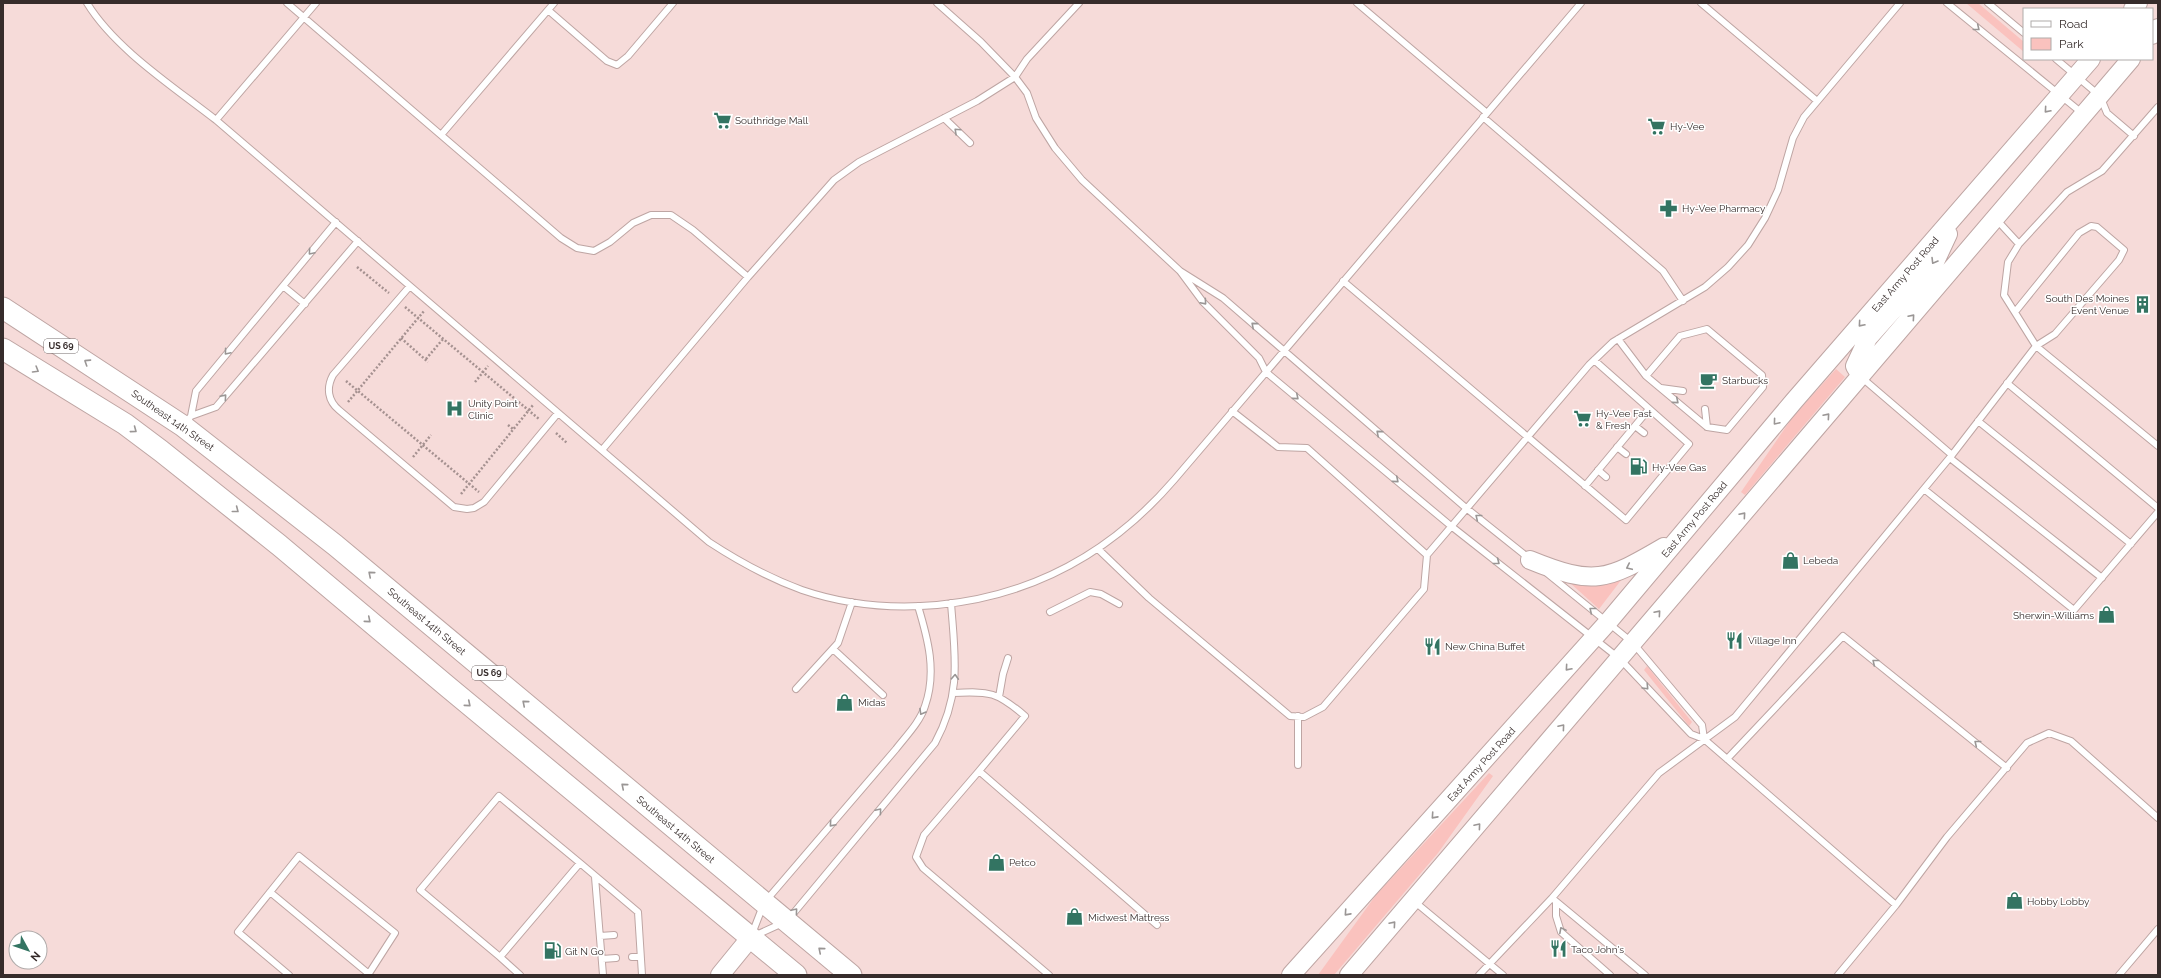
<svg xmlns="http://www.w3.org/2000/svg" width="2161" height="978" font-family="Raleway,sans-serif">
	<rect width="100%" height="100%" fill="#f6dbd9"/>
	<path fill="#fac2be" d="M 1966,3 L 1978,3 L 2024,42 L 2024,52 Z
		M 1836,369 L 1845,377 L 1745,495 L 1741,492 L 1792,418 Z
		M 1622,579 L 1599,609 L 1569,582 Z
		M 1647,666 L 1692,722 L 1689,726 L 1644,670 Z
		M 1489,773 L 1493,776 L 1438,853 L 1334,975 L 1318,975 L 1376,895 Z"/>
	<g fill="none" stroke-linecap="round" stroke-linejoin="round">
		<defs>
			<path id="lane" d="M 87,3 C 115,49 174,87 216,120
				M 287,3 L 561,238 L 577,248 L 594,251 L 610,242 L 633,223 L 651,215 L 671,215 L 693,230 L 748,277 L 834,180 L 859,162 L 977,101 L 1015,77 L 1027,93 L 1036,118 L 1055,148 L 1082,180 L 1180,271 L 1223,298 L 1466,508 L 1530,559
				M 316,3 L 216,120 L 709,542 C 738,561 769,578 802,590 C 846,605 892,609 937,605 C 1033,596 1111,553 1174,480 L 1581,3
				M 937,3 L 981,42 L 1015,77 L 1027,59 L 1079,3
				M 1357,3 L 1487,113
				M 1701,3 L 1816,100
				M 1947,3 L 2082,113
				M 1988,3 L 2024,33
				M 548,10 L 607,61 L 617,65 L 628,56 L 673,3
				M 2056,59 L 2100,96 L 2107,113 L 2134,136
				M 1483,117 L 1663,271 L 1683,301
				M 944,118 L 970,143
				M 441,135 L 554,3
				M 1996,219 L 2019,244
				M 1180,271 L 1203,302 L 1259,358 L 1266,372 L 1451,526 L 1620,659 L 1691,734 L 1704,739 L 1702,725 L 1633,643 L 1548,574
				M 1343,281 L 1626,520 L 1689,444 L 1594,360
				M 283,286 L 305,304
				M 410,286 L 333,375 C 326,388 328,401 339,410 L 454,507 L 467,509 L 474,508 L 484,502 L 558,413
				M 2015,312 L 2079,233 L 2091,226 L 2097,227 L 2124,250 L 2119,260 L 2055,334 L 2036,346 L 2158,446
				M 1618,339 L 1646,376 L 1707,427 L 1727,430 L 1763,387 L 1762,375 L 1707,329 L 1680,336 L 1646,376
				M 2007,383 L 2158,508
				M 1661,388 L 1683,391
				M 1705,409 L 1707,427
				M 1232,411 L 1278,447 L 1307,448 L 1427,555
				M 191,416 L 196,391 L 336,222
				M 1978,421 L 2131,544
				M 185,424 L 191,416 L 216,407 L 358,241
				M 1635,426 L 1644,433
				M 1617,447 L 1626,454
				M 602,450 L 748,277
				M 1952,455 L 2036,346 L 2004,295 L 2008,262 L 2019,244 L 2067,192 L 2102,171 L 2158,107
				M 1950,458 L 2102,578
				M 1598,470 L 1606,477
				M 1585,486 L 1649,409
				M 1924,489 L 2074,610 L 2158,512
				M 1098,549 L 1149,598 L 1290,716 L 1304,717 L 1323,707 L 1424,589 L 1427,555 L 1589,365 L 1613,342 L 1705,287 L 1728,267 L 1748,245 L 1765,218 L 1778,190 L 1793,138 L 1804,117 L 1900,3
				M 1050,612 L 1090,592 L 1101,594 L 1119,604
				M 833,649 L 883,695
				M 796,689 L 838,643 L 852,602
				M 953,693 C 990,691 997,692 1025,716 L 979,771 L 1157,925
				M 999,697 L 1003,674 L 1008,658
				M 1298,716 L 1298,765
				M 1704,739 L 1896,905
				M 1727,759 L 1843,636 L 2007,768
				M 979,771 L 924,835 L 916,857 L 923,868 L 1049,975
				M 595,877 L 603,975
				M 270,892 L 369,974
				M 1415,902 L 1503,975
				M 1556,902 L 1556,916 L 1561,932 L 1610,975
				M 752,934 L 764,903 L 896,749 C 906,736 920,722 925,706 C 937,672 928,639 918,606
				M 600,936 L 614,935
				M 754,936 L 787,921 L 935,743 C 962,693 955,657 951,603
				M 500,957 L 420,890 L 499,796 L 580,863
				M 632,957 L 640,957
				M 602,959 L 616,958
				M 289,975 L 238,932 L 299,856 L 395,933 L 368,975
				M 520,975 L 500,957 L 580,863 L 638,912 L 642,975
				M 1479,975 L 1552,898
				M 1645,975 L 1552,898 L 1659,773 L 1735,717 L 1952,455 L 1861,377
				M 1838,975 L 1896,905 L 1947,837 L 2027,743 L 2049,733 L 2071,741 L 2158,818
				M 2119,975 L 2158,929"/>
			<path id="secondary" d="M 2133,9 L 2138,3
				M 2152,35 L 2158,28
				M 1861,376 L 1855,366 L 1868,338 L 1934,264 L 1948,234
				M 1530,560 C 1594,586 1606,581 1664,547
				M 720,975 L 751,937
				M 1291,975 L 1608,622 L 1794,401 L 2091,59
				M 1349,975 L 2131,59"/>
			<path id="primary" d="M 3,308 L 183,426 L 335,545 L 851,975
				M 3,349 L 125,424 L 161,451 L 279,545 L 448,687 L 796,975"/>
		</defs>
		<use href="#lane" stroke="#bea5a3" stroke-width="8"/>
		<use href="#secondary" stroke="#bea5a3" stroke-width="20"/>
		<use href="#primary" stroke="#bea5a3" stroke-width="23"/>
		<path stroke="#a59190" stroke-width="2.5" stroke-dasharray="2 2" stroke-linecap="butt" d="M 357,267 L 389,293
			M 405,307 L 539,419
			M 401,338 L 428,362
			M 426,359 L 443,339
			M 346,381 L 479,492
			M 475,382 L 488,366
			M 348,402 L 424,311
			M 508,425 L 513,429
			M 556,433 L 567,443
			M 413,457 L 431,435
			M 461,494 L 533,405"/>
		<use href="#lane" stroke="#fff" stroke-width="6"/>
		<use href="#secondary" stroke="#fff" stroke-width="18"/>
		<use href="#primary" stroke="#fff" stroke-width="21"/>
	</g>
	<defs><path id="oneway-chevron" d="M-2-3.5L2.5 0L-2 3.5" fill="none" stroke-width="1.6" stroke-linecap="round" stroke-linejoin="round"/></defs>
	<g stroke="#9a9695">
		<use href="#oneway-chevron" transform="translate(1977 28) rotate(39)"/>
		<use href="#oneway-chevron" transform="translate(2047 110) rotate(131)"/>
		<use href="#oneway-chevron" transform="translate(957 131) rotate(-137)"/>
		<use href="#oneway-chevron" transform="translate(311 252) rotate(130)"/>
		<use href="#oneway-chevron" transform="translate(1934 261) rotate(121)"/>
		<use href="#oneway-chevron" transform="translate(1204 302) rotate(49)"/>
		<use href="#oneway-chevron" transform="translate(1912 317) rotate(-49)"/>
		<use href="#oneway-chevron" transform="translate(1861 324) rotate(131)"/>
		<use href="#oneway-chevron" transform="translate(1254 325) rotate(-139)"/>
		<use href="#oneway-chevron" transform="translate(227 352) rotate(130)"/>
		<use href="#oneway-chevron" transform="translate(87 362) rotate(-147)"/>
		<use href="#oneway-chevron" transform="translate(36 370) rotate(31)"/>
		<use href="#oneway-chevron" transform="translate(224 397) rotate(-49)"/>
		<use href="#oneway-chevron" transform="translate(1296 397) rotate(40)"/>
		<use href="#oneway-chevron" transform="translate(1676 401) rotate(40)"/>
		<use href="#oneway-chevron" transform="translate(1827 416) rotate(-49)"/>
		<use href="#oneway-chevron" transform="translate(1776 422) rotate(130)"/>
		<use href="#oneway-chevron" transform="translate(134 430) rotate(37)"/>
		<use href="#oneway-chevron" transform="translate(1379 433) rotate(-139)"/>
		<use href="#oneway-chevron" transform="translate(1396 480) rotate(40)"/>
		<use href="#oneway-chevron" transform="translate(236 510) rotate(38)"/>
		<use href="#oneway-chevron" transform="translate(1743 515) rotate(-49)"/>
		<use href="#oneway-chevron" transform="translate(1478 517) rotate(-141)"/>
		<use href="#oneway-chevron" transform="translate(1497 562) rotate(38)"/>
		<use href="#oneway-chevron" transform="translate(1629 567) rotate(155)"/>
		<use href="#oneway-chevron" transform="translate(371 574) rotate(-140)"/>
		<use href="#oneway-chevron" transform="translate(1592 610) rotate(-141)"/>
		<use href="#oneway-chevron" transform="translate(1658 613) rotate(-49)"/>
		<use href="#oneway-chevron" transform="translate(368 620) rotate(40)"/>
		<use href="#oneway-chevron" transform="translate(1875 662) rotate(-141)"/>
		<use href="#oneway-chevron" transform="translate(1568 668) rotate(131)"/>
		<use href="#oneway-chevron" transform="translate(955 677) rotate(-87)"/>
		<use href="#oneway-chevron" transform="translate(1646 687) rotate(47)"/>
		<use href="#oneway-chevron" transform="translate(525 703) rotate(-140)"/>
		<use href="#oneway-chevron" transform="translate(468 704) rotate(40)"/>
		<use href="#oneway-chevron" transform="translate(922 712) rotate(120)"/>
		<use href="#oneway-chevron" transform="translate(1562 727) rotate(-50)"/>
		<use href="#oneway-chevron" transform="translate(1977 743) rotate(-141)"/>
		<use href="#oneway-chevron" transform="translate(624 786) rotate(-140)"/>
		<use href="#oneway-chevron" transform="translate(879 811) rotate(-50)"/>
		<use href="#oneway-chevron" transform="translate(1434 816) rotate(132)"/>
		<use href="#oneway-chevron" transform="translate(832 824) rotate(131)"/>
		<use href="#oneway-chevron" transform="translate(1478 826) rotate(-50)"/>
		<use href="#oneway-chevron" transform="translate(795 911) rotate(-50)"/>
		<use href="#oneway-chevron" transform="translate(1347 913) rotate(132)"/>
		<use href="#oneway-chevron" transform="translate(1393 924) rotate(-49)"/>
		<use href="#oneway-chevron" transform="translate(1562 930) rotate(-118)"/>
		<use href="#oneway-chevron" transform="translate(821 950) rotate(-140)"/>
	</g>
	<defs>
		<symbol id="supermarket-bare" viewBox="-9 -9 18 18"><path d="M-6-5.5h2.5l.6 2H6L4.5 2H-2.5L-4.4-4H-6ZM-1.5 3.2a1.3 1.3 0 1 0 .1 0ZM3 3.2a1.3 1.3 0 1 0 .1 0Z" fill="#337462" stroke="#fff" stroke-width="2.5" paint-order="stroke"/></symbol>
		<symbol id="pharmacy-bare" viewBox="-9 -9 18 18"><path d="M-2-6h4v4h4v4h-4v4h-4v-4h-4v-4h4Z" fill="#337462" stroke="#fff" stroke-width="2.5" paint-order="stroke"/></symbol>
		<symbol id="building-bare" viewBox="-9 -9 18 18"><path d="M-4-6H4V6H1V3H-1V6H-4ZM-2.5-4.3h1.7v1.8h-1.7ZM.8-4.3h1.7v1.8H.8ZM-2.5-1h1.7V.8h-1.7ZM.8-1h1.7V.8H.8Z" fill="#337462" stroke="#fff" stroke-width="2.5" paint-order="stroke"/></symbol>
		<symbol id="cafe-bare" viewBox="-9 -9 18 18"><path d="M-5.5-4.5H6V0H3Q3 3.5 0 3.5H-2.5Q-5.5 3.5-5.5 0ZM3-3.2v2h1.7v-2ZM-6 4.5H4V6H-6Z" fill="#337462" stroke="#fff" stroke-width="2.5" paint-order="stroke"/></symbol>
		<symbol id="hospital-bare" viewBox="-9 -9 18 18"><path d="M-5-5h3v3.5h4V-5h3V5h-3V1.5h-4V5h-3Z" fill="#337462" stroke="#fff" stroke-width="2.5" paint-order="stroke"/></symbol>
		<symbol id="fuel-bare" viewBox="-9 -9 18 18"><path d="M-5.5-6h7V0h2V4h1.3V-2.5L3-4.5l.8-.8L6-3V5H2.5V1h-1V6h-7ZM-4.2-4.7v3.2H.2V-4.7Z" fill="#337462" stroke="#fff" stroke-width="2.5" paint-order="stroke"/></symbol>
		<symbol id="shop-bare" viewBox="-9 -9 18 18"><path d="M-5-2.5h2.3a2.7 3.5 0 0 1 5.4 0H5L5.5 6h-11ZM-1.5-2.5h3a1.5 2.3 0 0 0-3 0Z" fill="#337462" stroke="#fff" stroke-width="2.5" paint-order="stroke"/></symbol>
		<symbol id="restaurant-bare" viewBox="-9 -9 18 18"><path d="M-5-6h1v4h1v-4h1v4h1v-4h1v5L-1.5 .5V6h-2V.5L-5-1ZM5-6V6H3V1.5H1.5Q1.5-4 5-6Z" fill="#337462" stroke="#fff" stroke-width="2.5" paint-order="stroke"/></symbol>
	</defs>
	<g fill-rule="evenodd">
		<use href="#supermarket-bare" x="710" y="108" width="25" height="25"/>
		<use href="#supermarket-bare" x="1644" y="114" width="25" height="25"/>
		<use href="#pharmacy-bare" x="1656" y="196" width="25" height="25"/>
		<use href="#building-bare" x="2130" y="292" width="25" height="25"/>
		<use href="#cafe-bare" x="1696" y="368" width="25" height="25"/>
		<use href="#hospital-bare" x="442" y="396" width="25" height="25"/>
		<use href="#supermarket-bare" x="1570" y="406" width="25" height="25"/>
		<use href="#fuel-bare" x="1626" y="454" width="25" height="25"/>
		<use href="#shop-bare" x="1778" y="548" width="25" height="25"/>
		<use href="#shop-bare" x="2094" y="602" width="25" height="25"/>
		<use href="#restaurant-bare" x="1722" y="628" width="25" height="25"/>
		<use href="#restaurant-bare" x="1420" y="634" width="25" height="25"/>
		<use href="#shop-bare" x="832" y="690" width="25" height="25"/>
		<use href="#shop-bare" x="984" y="850" width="25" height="25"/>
		<use href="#shop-bare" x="2002" y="888" width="25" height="25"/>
		<use href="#shop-bare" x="1062" y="904" width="25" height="25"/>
		<use href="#restaurant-bare" x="1546" y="936" width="25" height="25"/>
		<use href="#fuel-bare" x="540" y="938" width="25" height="25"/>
	</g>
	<g text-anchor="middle" stroke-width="3" stroke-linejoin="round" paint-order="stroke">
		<g fill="#fff" stroke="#726b6b" stroke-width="1">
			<rect x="44" y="339" width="34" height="14" rx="3"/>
			<rect x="472" y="666" width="34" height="14" rx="3"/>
		</g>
		<g font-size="9" font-weight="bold" fill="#362c2b">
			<text x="61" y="349">US 69</text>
			<text x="489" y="676">US 69</text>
		</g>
		<g font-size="10" fill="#362c2b" stroke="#fff" text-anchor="start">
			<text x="735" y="124">Southridge Mall</text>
			<text x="1670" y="130">Hy-Vee</text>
			<text x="1682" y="212">Hy-Vee Pharmacy</text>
			<text x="2129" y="302" text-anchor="end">South Des Moines<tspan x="2129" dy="12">Event Venue</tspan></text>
			<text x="1722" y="384">Starbucks</text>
			<text x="468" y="407">Unity Point<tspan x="468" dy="12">Clinic</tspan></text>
			<text x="1596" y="417">Hy-Vee Fast<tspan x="1596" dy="12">&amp; Fresh</tspan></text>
			<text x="1652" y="471">Hy-Vee Gas</text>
			<text x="1803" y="564">Lebeda</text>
			<text x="2094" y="619" text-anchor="end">Sherwin-Williams</text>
			<text x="1748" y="644">Village Inn</text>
			<text x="1445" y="650">New China Buffet</text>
			<text x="858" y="706">Midas</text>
			<text x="1009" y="866">Petco</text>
			<text x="2027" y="905">Hobby Lobby</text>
			<text x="1088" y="921">Midwest Mattress</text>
			<text x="1571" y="953">Taco John's</text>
			<text x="565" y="955">Git N Go</text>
		</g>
		<g font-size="10" fill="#362c2b" stroke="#fff">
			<text transform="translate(1905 274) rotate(-49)" y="4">East Army Post Road</text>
			<text transform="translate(173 420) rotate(35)" y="4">Southeast 14th Street</text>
			<text transform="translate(1694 519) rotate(-50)" y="4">East Army Post Road</text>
			<text transform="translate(427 621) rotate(40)" y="4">Southeast 14th Street</text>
			<text transform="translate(1481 764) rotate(-48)" y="4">East Army Post Road</text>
			<text transform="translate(676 829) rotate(40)" y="4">Southeast 14th Street</text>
		</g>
	</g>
	<rect width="2161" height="978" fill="none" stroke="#362c2b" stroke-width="8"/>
	<rect x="2023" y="8" width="130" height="52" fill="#ffffff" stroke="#afabaa"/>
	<rect x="2031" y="21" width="20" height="6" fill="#ffffff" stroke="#afabaa"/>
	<text x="2059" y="28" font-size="12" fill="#362c2b">Road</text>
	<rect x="2031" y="38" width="20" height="12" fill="#fac2be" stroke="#afabaa"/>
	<text x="2059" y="48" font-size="12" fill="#362c2b">Park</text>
	<g transform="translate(28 950) rotate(130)"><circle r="19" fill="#ffffff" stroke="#afabaa"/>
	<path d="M0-3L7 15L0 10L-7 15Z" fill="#337462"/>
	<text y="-6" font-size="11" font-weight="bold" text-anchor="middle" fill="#362c2b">N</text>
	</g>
</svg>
